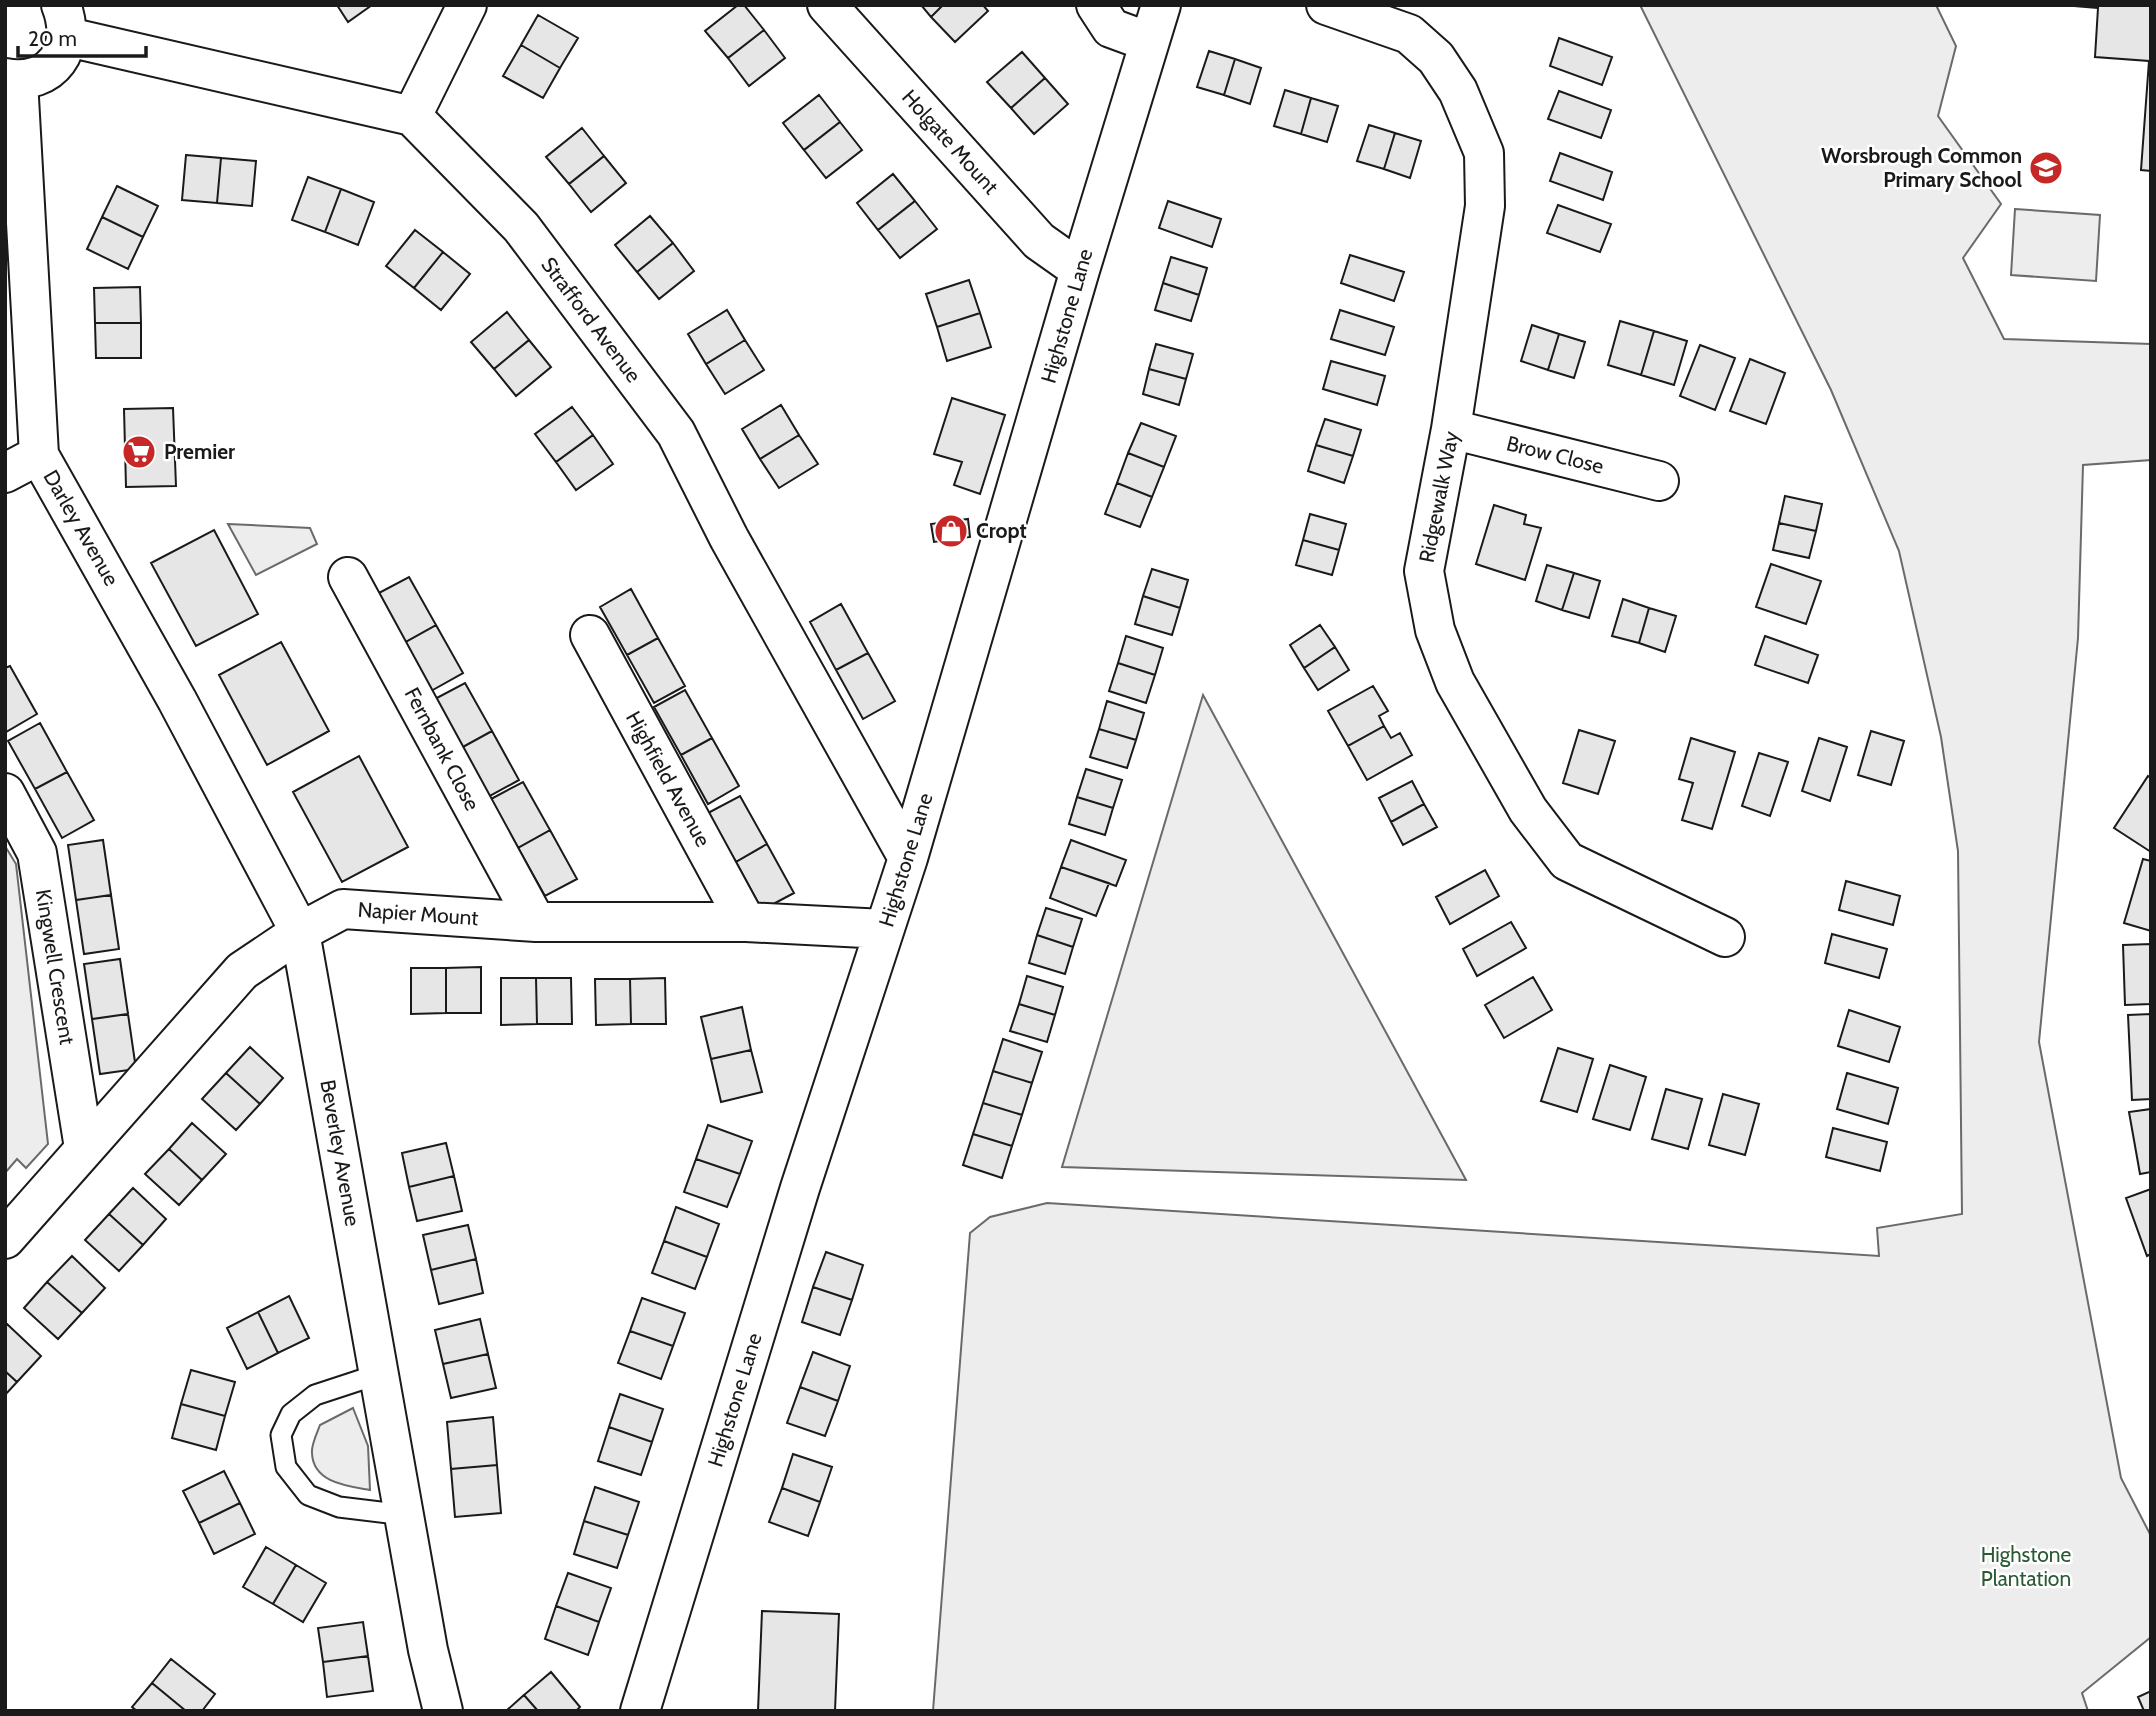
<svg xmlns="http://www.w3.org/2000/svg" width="2156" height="1716" font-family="Cabin,sans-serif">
	<rect width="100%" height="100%" fill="#fff"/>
	<path fill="#ededed" stroke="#6a6a6a" stroke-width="2" d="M 1640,5 L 1936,5 L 1956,46 L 1938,116 L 2001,204 L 1963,258 L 2004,339 L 2151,344 L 2151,460 L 2083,465 L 2078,638 L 2039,1042 L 2121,1478 L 2151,1536 L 2151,1637 L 2082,1693 L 2088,1711 L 933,1711 L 970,1233 L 990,1217 L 1047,1203 L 1879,1256 L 1877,1228 L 1962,1214 L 1958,851 L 1941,737 L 1899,551 L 1831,390 Z
		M 2015,209 L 2100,215 L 2096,281 L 2011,275 Z
		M 228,524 L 310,528 L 317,544 L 256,575 Z
		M 1203,695 L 1466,1180 L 1062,1167 Z
		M 5,846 L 16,864 L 48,1144 L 26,1168 L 17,1159 L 5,1173 Z
		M 353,1408 L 368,1446 L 370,1490 C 348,1486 313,1483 312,1453 C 311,1445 317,1433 320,1425 Z"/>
	<path fill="#e6e6e6" stroke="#1a1a1a" stroke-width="2" d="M 337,5 L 372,5 L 348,22 Z
		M 738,5 L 744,5 L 764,30 L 728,58 L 705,31 Z
		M 921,5 L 943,5 L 931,17 Z
		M 943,5 L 983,5 L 988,11 L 955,42 L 931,17 Z
		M 2062,5 L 2151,5 L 2151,171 L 2141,170 L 2149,61 L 2095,57 L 2098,8 Z
		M 538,15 L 578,38 L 560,68 L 521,45 Z
		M 764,30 L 785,58 L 749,86 L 728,58 Z
		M 1559,38 L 1612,57 L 1602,85 L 1550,66 Z
		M 521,45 L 560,68 L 543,98 L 503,76 Z
		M 1209,51 L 1235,59 L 1224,95 L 1197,87 Z
		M 1022,52 L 1045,78 L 1011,108 L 987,82 Z
		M 1235,59 L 1261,68 L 1250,104 L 1224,95 Z
		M 1045,78 L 1068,104 L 1034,134 L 1011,108 Z
		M 1285,90 L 1311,98 L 1301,134 L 1274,126 Z
		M 1559,91 L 1611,110 L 1601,138 L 1548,119 Z
		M 819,95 L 840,122 L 804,150 L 783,123 Z
		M 1311,98 L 1338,106 L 1327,142 L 1301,134 Z
		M 840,122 L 862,150 L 826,178 L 804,150 Z
		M 1369,125 L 1395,133 L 1384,169 L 1357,161 Z
		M 582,128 L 604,156 L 569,184 L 546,157 Z
		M 1395,133 L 1421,141 L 1410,178 L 1384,169 Z
		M 1560,153 L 1612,172 L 1603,200 L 1550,181 Z
		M 186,155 L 221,158 L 217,203 L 182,200 Z
		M 604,156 L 626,183 L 591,212 L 569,184 Z
		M 221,158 L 256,161 L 252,206 L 217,203 Z
		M 893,174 L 915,201 L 878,230 L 857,203 Z
		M 308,177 L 341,189 L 325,232 L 292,220 Z
		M 117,186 L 158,206 L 143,237 L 102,217 Z
		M 341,189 L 374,202 L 358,245 L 325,232 Z
		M 915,201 L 937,229 L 900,258 L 878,230 Z
		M 1168,201 L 1221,219 L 1212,247 L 1159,228 Z
		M 1558,205 L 1611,224 L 1600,252 L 1547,233 Z
		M 650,216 L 673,243 L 637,272 L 615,245 Z
		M 102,217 L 143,237 L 128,269 L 87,249 Z
		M 415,230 L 443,252 L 414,288 L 386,266 Z
		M 673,243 L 694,271 L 659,299 L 637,272 Z
		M 443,252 L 470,274 L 441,310 L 414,288 Z
		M 1350,255 L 1404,272 L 1394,301 L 1341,283 Z
		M 1171,257 L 1207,268 L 1199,295 L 1163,283 Z
		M 969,280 L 980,313 L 937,327 L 926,294 Z
		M 1163,283 L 1199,295 L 1191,321 L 1155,310 Z
		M 140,287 L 141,323 L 95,323 L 94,288 Z
		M 727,310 L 745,340 L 706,364 L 688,334 Z
		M 1340,310 L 1394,327 L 1385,355 L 1331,339 Z
		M 507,312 L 529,340 L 494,369 L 471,342 Z
		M 980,313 L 991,347 L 947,361 L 937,327 Z
		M 1620,321 L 1654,331 L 1641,375 L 1608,365 Z
		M 95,323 L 141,323 L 141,358 L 96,358 Z
		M 1532,325 L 1559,334 L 1548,370 L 1521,361 Z
		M 1654,331 L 1687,341 L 1674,385 L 1641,375 Z
		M 1559,334 L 1585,342 L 1574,378 L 1548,370 Z
		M 529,340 L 551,367 L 516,396 L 494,369 Z
		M 745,340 L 764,370 L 725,394 L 706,364 Z
		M 1156,344 L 1193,354 L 1186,379 L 1149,369 Z
		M 1700,345 L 1735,358 L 1715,410 L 1680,396 Z
		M 1750,359 L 1785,373 L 1766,424 L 1730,411 Z
		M 1331,361 L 1385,376 L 1377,405 L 1323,389 Z
		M 1149,369 L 1186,379 L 1179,405 L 1143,394 Z
		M 952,398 L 1005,415 L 980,494 L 954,485 L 962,462 L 934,454 Z
		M 781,405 L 799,435 L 760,459 L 742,429 Z
		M 572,407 L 593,435 L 556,462 L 535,434 Z
		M 173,408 L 176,486 L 126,487 L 124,409 Z
		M 1325,419 L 1361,430 L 1353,456 L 1316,445 Z
		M 1141,423 L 1176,436 L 1164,467 L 1128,453 Z
		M 593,435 L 613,464 L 576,490 L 556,462 Z
		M 799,435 L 818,464 L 779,488 L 760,459 Z
		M 1316,445 L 1353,456 L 1344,483 L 1308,471 Z
		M 1128,453 L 1164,467 L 1152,497 L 1117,483 Z
		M 1117,483 L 1152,497 L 1140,527 L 1105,514 Z
		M 1785,496 L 1822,504 L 1816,531 L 1779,523 Z
		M 1494,505 L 1526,515 L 1524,524 L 1541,528 L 1525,580 L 1476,564 Z
		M 1310,514 L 1346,524 L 1339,550 L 1303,540 Z
		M 968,519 L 970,537 L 934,542 L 931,524 Z
		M 1779,523 L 1816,531 L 1809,558 L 1773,550 Z
		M 214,530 L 258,614 L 196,646 L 151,563 Z
		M 1303,540 L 1339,550 L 1332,575 L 1296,565 Z
		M 1771,564 L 1821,581 L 1806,624 L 1756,607 Z
		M 1547,565 L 1574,573 L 1562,610 L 1536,601 Z
		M 1152,569 L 1188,580 L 1180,608 L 1143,596 Z
		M 1574,573 L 1600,581 L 1589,618 L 1562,610 Z
		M 409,577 L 436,625 L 404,643 L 377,594 Z
		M 631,589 L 658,638 L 627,655 L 600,607 Z
		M 1143,596 L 1180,608 L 1172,635 L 1135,624 Z
		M 1623,599 L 1649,608 L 1639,643 L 1612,636 Z
		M 841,604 L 868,653 L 836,670 L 810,622 Z
		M 1649,608 L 1676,616 L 1665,652 L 1639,643 Z
		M 436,625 L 463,673 L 431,691 L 404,643 Z
		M 1320,625 L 1335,647 L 1304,668 L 1290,645 Z
		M 1126,636 L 1163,648 L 1155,675 L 1118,663 Z
		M 1765,636 L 1818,655 L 1808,683 L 1755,665 Z
		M 658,638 L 685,686 L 654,703 L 627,655 Z
		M 281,642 L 329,731 L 267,765 L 219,675 Z
		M 1335,647 L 1349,670 L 1318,690 L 1304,668 Z
		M 868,653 L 895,701 L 863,719 L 836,670 Z
		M 1118,663 L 1155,675 L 1146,703 L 1109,691 Z
		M 10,666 L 37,714 L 6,732 L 5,668 Z
		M 465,683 L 492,731 L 461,748 L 433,700 Z
		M 1373,686 L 1388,711 L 1379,716 L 1384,726 L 1348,746 L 1328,711 Z
		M 685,690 L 712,738 L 681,755 L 654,707 Z
		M 1107,701 L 1144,713 L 1136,740 L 1099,729 Z
		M 40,723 L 67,772 L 35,789 L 8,741 Z
		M 1384,726 L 1391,738 L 1400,733 L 1412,755 L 1367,780 L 1348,746 Z
		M 1099,729 L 1136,740 L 1127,768 L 1090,757 Z
		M 1579,730 L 1615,741 L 1598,794 L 1563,783 Z
		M 492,731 L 519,780 L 488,797 L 461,748 Z
		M 1871,731 L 1904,741 L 1891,785 L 1858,775 Z
		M 712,738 L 739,786 L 708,804 L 681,755 Z
		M 1691,738 L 1735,752 L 1712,829 L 1682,820 L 1693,783 L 1679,779 Z
		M 1819,738 L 1847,747 L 1830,801 L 1802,791 Z
		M 1759,753 L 1788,762 L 1770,816 L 1742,806 Z
		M 359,756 L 408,847 L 342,882 L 293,792 Z
		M 1086,769 L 1122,780 L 1113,808 L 1077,797 Z
		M 67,772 L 94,820 L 62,838 L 35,789 Z
		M 2148,776 L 2151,778 L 2151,852 L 2114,828 Z
		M 1412,781 L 1424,804 L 1391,822 L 1379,798 Z
		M 523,782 L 550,830 L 518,848 L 491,799 Z
		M 740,796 L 767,844 L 736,862 L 708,813 Z
		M 1077,797 L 1113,808 L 1105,835 L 1069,824 Z
		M 1424,804 L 1437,827 L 1403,845 L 1391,822 Z
		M 550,830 L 577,879 L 545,896 L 518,848 Z
		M 103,840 L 111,895 L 76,900 L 68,845 Z
		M 1071,840 L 1126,860 L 1116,886 L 1061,867 Z
		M 767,844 L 794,893 L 762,910 L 736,862 Z
		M 2143,859 L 2151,861 L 2151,931 L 2124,923 Z
		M 1061,867 L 1109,883 L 1096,916 L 1050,898 Z
		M 1485,870 L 1499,896 L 1450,924 L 1436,897 Z
		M 1846,881 L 1900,896 L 1893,925 L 1839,910 Z
		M 111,895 L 119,949 L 84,954 L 76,900 Z
		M 1046,908 L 1082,919 L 1073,947 L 1037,935 Z
		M 1511,922 L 1526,948 L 1477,976 L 1463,949 Z
		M 1832,934 L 1887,949 L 1879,978 L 1825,963 Z
		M 1037,935 L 1073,947 L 1065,974 L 1029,963 Z
		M 2151,944 L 2151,1004 L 2125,1005 L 2123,945 Z
		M 120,959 L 128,1014 L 92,1019 L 84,964 Z
		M 481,967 L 481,1013 L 446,1013 L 446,968 Z
		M 411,968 L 446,968 L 446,1013 L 411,1014 Z
		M 1027,976 L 1063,987 L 1055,1015 L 1019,1004 Z
		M 1533,977 L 1552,1010 L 1504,1038 L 1485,1005 Z
		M 501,978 L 536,978 L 537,1024 L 501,1025 Z
		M 536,978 L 571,978 L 572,1024 L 537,1024 Z
		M 665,978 L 666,1024 L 631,1024 L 630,979 Z
		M 595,979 L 630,979 L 631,1024 L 596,1025 Z
		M 1019,1004 L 1055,1015 L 1047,1042 L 1010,1031 Z
		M 742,1007 L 751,1050 L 711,1059 L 701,1017 Z
		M 1849,1010 L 1900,1027 L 1889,1062 L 1838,1046 Z
		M 128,1014 L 136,1069 L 100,1074 L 92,1019 Z
		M 2151,1014 L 2151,1099 L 2132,1100 L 2128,1015 Z
		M 1003,1039 L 1042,1052 L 1032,1083 L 993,1071 Z
		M 250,1047 L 283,1078 L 260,1104 L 226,1073 Z
		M 1558,1048 L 1593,1059 L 1577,1112 L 1541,1101 Z
		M 751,1050 L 762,1092 L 721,1102 L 711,1059 Z
		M 1610,1065 L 1646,1077 L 1630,1130 L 1593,1119 Z
		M 993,1071 L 1032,1083 L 1022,1115 L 983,1103 Z
		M 226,1073 L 260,1104 L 236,1130 L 202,1099 Z
		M 1847,1073 L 1898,1088 L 1888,1124 L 1837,1109 Z
		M 1666,1089 L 1702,1099 L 1688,1149 L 1652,1139 Z
		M 1723,1094 L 1759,1104 L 1745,1155 L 1709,1145 Z
		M 983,1103 L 1022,1115 L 1012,1146 L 973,1134 Z
		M 2151,1109 L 2151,1172 L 2140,1174 L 2129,1112 Z
		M 192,1123 L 226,1154 L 202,1180 L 169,1149 Z
		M 708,1125 L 752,1141 L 740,1174 L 696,1159 Z
		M 1833,1128 L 1887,1142 L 1880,1171 L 1826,1157 Z
		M 973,1134 L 1012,1146 L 1002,1178 L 963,1165 Z
		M 446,1143 L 454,1176 L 409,1187 L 402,1153 Z
		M 169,1149 L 202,1180 L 179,1205 L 145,1174 Z
		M 696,1159 L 740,1174 L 727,1207 L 684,1192 Z
		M 454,1176 L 462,1211 L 417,1221 L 409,1187 Z
		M 133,1188 L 166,1219 L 143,1245 L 109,1214 Z
		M 2151,1189 L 2151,1254 L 2147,1256 L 2126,1198 Z
		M 676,1207 L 719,1224 L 707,1257 L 664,1241 Z
		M 109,1214 L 143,1245 L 119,1271 L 85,1240 Z
		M 468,1225 L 476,1259 L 431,1270 L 423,1235 Z
		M 664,1241 L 707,1257 L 695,1289 L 652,1273 Z
		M 826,1252 L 863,1265 L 852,1300 L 813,1287 Z
		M 72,1256 L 105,1288 L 82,1313 L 47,1282 Z
		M 476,1259 L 483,1293 L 439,1304 L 431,1270 Z
		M 47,1282 L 82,1313 L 58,1339 L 24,1308 Z
		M 813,1287 L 852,1300 L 840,1335 L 802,1322 Z
		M 289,1296 L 309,1338 L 278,1353 L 258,1312 Z
		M 642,1298 L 685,1313 L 673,1346 L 630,1331 Z
		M 258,1312 L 278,1353 L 247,1369 L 227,1328 Z
		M 480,1319 L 488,1354 L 443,1364 L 435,1330 Z
		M 7,1324 L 41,1356 L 17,1382 L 5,1371 L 5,1327 Z
		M 630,1331 L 673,1346 L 661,1379 L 618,1363 Z
		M 813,1352 L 850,1366 L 838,1401 L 800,1387 Z
		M 488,1354 L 496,1388 L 451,1398 L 443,1364 Z
		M 191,1370 L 235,1382 L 225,1416 L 181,1404 Z
		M 5,1371 L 17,1382 L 5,1395 Z
		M 800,1387 L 838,1401 L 825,1436 L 787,1423 Z
		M 620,1394 L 663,1409 L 652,1442 L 609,1427 Z
		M 181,1404 L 225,1416 L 216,1450 L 172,1438 Z
		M 493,1417 L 497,1465 L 451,1469 L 447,1422 Z
		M 609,1427 L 652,1442 L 641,1475 L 598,1461 Z
		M 793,1454 L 832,1467 L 820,1502 L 782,1488 Z
		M 497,1465 L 501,1513 L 455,1517 L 451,1469 Z
		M 224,1471 L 240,1503 L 199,1523 L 183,1491 Z
		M 595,1487 L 639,1502 L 628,1535 L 584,1521 Z
		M 782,1488 L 820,1502 L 808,1536 L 769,1522 Z
		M 240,1503 L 255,1534 L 214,1554 L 199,1523 Z
		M 584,1521 L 628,1535 L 617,1568 L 574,1554 Z
		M 266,1547 L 296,1565 L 273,1604 L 243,1587 Z
		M 296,1565 L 326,1583 L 303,1622 L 273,1604 Z
		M 568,1573 L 611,1588 L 599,1622 L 556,1606 Z
		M 556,1606 L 599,1622 L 588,1655 L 545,1639 Z
		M 762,1611 L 839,1614 L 835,1711 L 758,1711 Z
		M 363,1622 L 368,1656 L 323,1662 L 318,1628 Z
		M 368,1656 L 373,1691 L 327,1697 L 323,1662 Z
		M 171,1659 L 215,1694 L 202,1711 L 186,1711 L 152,1683 Z
		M 551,1672 L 580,1707 L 576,1711 L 538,1711 L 524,1695 Z
		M 152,1683 L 186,1711 L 137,1711 L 132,1707 Z
		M 2151,1691 L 2151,1711 L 2144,1711 L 2138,1697 Z
		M 524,1695 L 538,1711 L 506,1711 Z"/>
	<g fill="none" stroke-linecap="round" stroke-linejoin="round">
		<defs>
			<path id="service" d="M 379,1374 L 315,1395 L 291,1414 L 281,1435 L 286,1467 L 308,1495 L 339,1507 L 405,1515"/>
			<path id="minor" d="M 827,5 L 1039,241 L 1080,270
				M 1096,5 L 1111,28 L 1149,42
				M 1326,5 L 1409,34 L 1436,58 L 1458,91 L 1484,153 L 1485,206 L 1451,429 L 1424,571 L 1435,630 L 1455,682 L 1528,810 L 1567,861 L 1725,937
				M 68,37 L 412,116 L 521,227 L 676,433 L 729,538 L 908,858
				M 5,78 C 53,86 78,48 61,5
				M 18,80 L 39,455 L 177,700 L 300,932 L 428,1650 L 443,1711
				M 412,116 L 467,5
				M 1451,429 L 1659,481
				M 5,473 L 39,455
				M 348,577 L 536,922
				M 590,635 L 746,922
				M 5,793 L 37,853 L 84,1148
				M 5,1239 L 242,971 L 300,932 L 343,909 L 536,922 L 746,922 L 884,929
				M 640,1711 L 800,1188 L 908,858 L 1080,270 L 1161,5"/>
		</defs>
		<use href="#service" stroke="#1a1a1a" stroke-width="23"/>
		<use href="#minor" stroke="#1a1a1a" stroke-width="42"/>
		<use href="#service" stroke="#fff" stroke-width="19"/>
		<use href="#minor" stroke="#fff" stroke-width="38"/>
	</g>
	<defs>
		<symbol id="school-disc" viewBox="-11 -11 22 22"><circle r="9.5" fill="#c62828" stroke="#fff"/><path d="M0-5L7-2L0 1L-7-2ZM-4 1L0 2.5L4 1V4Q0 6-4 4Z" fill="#fff"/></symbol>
		<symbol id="supermarket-disc" viewBox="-11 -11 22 22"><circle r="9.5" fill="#c62828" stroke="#fff"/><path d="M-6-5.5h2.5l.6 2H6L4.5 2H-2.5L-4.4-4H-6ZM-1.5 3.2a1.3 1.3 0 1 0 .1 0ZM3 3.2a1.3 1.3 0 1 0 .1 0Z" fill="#fff"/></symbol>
		<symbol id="shop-disc" viewBox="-11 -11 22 22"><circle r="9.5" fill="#c62828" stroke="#fff"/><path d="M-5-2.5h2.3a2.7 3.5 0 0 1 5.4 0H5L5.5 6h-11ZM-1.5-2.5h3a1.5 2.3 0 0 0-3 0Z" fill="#fff"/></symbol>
	</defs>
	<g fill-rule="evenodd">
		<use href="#school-disc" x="2027" y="149" width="38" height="38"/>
		<use href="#supermarket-disc" x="120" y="433" width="38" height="38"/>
		<use href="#shop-disc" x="932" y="512" width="38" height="38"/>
	</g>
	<g text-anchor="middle" stroke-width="5" stroke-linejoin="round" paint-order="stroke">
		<g font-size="21" fill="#1a1a1a" stroke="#fff">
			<text transform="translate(950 142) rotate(48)" y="7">Holgate Mount</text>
			<text transform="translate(1067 316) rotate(-74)" y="7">Highstone Lane</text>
			<text transform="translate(591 320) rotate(53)" y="7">Strafford Avenue</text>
			<text transform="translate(1555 455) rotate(14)" y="7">Brow Close</text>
			<text transform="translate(1439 497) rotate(-79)" y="7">Ridgewalk Way</text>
			<text transform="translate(81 528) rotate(60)" y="7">Darley Avenue</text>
			<text transform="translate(442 749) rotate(62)" y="7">Fernbank Close</text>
			<text transform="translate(668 779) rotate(61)" y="7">Highfield Avenue</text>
			<text transform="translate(906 860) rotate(-73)" y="7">Highstone Lane</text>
			<text transform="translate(418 914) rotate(4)" y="7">Napier Mount</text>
			<text transform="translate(55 967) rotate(81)" y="7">Kingwell Crescent</text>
			<text transform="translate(340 1153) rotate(80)" y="7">Beverley Avenue</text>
			<text transform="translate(735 1400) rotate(-73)" y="7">Highstone Lane</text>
		</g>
		<g font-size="21" font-weight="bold" fill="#1a1a1a" stroke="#fff" text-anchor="start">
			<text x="2022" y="163" text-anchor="end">Worsbrough Common<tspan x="2022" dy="24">Primary School</tspan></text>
			<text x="164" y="459">Premier</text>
			<text x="976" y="538">Cropt</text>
		</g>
		<g font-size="21" fill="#2b5a34" stroke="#fff">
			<text x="2026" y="1562">Highstone<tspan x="2026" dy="24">Plantation</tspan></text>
		</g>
	</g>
	<rect width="2156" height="1716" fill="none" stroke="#1a1a1a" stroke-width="14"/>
	<path d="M18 46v10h128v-10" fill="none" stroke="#1a1a1a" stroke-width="3.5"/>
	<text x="28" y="46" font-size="21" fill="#1a1a1a" stroke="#ffffff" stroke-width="5" paint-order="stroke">20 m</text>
</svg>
